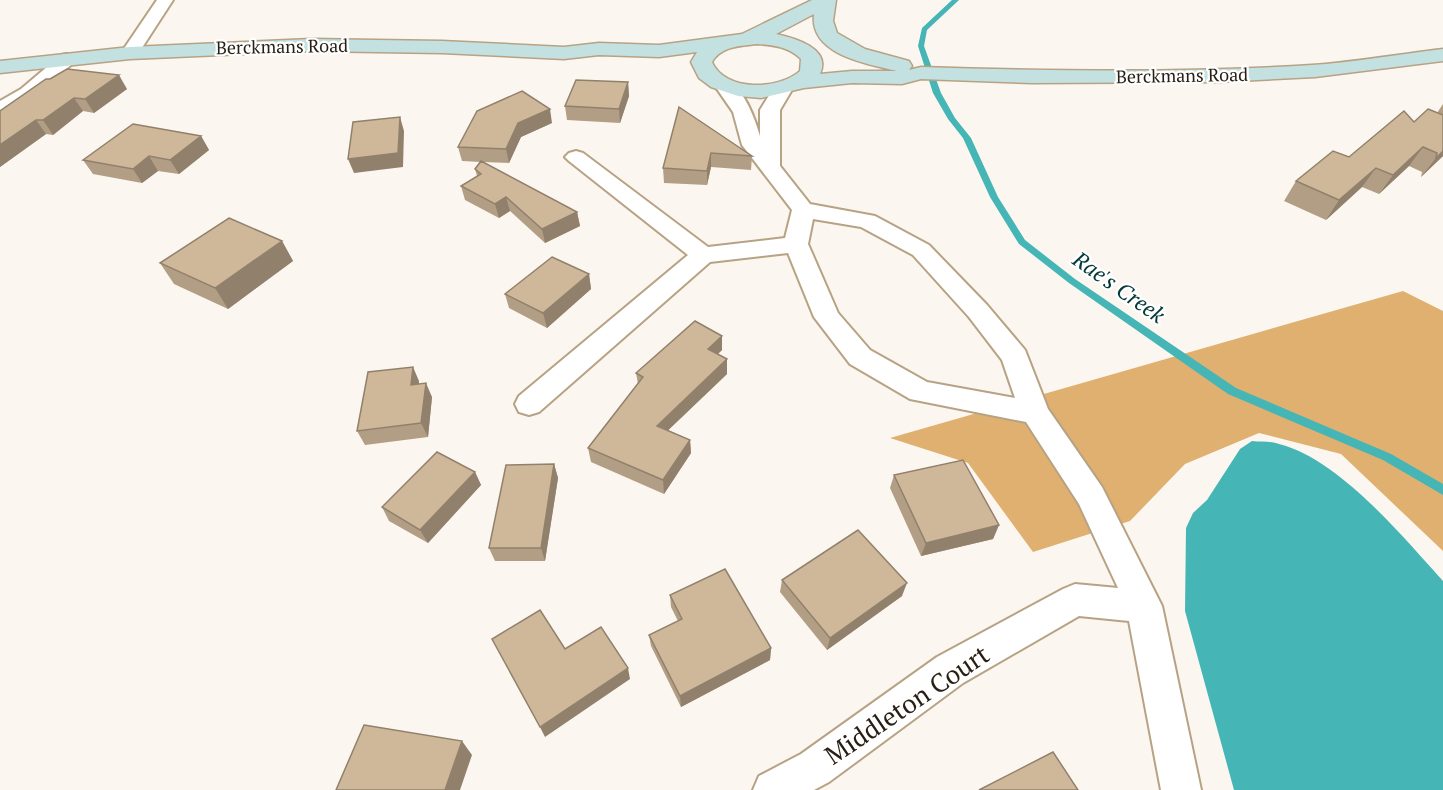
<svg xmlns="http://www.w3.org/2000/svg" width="1443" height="790" font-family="'PT Serif',serif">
	<rect width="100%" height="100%" fill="#fbf7f0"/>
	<path fill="#dfb06f" d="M 1403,291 L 1443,311 L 1443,551 L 1341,454 L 1259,433 L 1185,464 L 1130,521 L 1033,552 L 968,463 L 890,438 Z"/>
	<path fill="#46b5b5" d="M 1252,441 C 1261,442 1271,441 1279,444 C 1339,459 1403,537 1443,581 L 1443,790 L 1234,790 L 1185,611 L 1186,528 L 1193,513 L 1207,500 L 1240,449 Z"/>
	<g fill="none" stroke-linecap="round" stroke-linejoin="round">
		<path fill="#46b5b5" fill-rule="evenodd" d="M 952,0 L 959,0 L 927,30 L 924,46 L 941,93 L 955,118 L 971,138 L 998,197 L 1025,240 L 1075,279 L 1236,388 L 1391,454 L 1443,484 L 1443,495 L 1383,460 L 1228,394 L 1069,283 L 1019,244 L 990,197 L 963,138 L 948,119 L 933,93 L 918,46 L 922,28 Z"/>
		<defs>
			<path id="street" d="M 157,0 L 173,0 L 136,57 L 124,57 L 121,53 Z
				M 67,54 L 73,55 L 76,59 L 73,63 L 35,97 L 0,115 L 0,101 L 21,89 L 61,55 Z
				M 724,80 C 743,85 755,119 760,136 L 760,110 L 776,84 L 790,84 L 793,88 L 780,110 L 780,166 L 810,204 L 875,216 L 929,245 L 987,305 L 1025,350 L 1048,409 L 1102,487 L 1162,606 L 1201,790 L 1161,790 L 1129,621 L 1079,616 L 963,683 L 829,782 L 814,790 L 753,790 L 759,776 L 801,754 L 937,657 L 1063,589 L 1075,584 L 1118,588 L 1079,504 L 1026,422 L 910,399 L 850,364 L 814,317 L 788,253 L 710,262 L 539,412 L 529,415 L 519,412 L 515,404 L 519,396 L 688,255 L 569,161 L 565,157 L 569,153 L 576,151 L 583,153 L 708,247 L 785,238 L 792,210 L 742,145 L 733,112 L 715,86 L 717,82 ZM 813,219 L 861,227 L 913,255 L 969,317 L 1002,360 L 1015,398 L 927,382 L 870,350 L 838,313 L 808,244 Z"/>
			<path id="secondary" d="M 812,0 L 836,0 L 833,21 L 837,33 L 865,49 L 909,61 L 912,66 L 909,70 L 921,67 C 1051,71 1182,73 1312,65 C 1356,62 1400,54 1443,49 L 1443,61 L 1315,77 L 1219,82 L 1032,83 L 921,79 L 902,84 L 852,83 L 804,88 L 761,98 L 738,96 L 711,87 L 699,78 L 691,62 L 697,52 L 659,57 L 599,55 L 564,59 L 442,53 L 311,51 L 130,59 L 0,73 L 0,61 L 130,47 L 311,39 L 442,41 L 564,47 L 599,43 L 659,45 L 742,34 ZM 814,14 C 809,55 868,64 897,71 L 852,71 L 820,74 C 832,48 794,38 776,34 ZM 757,44 C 773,45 789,47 801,59 L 800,71 C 779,90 725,92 712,62 C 721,46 741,46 757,44 Z"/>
		</defs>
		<use href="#street" stroke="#b8a284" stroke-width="4"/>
		<use href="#secondary" stroke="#b8a284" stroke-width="3"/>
		<use href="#street" fill="#fff" fill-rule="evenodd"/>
		<use href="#secondary" fill="#c3e1e1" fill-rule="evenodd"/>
	</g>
	<path fill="#b29e84" d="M 50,79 L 127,89 L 94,113 L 83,111 L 53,135 L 46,134 L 0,167 L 0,111 Z
		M 628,82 L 629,96 L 620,123 L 567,120 L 565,106 Z
		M 1443,104 L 1443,156 L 1421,177 L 1422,172 L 1409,166 L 1379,194 L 1362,187 L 1326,220 L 1284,201 L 1296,181 L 1349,157 L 1414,122 L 1437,113 Z
		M 679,107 L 752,156 L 751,170 L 711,167 L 707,185 L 664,183 L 663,168 Z
		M 552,123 L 521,137 L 509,163 L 483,162 L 577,212 L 580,226 L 545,243 L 510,211 L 499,218 L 465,200 L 461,186 L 477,176 L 475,169 L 481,162 L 462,161 L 458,147 Z
		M 201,136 L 209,150 L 179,174 L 158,171 L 142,183 L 93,174 L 83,160 Z
		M 282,241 L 293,261 L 228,309 L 174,284 L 160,263 Z
		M 589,274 L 591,289 L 547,328 L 509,308 L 505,294 Z
		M 722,336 L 722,350 L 718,354 L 727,359 L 727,374 L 668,430 L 690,440 L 691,453 L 664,494 L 591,462 L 588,448 L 638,384 L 636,373 Z
		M 419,381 L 419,384 L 432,397 L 428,437 L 365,445 L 357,431 Z
		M 554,464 L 558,478 L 545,561 L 495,561 L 489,548 Z
		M 475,472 L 481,485 L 428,543 L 389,521 L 382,507 Z
		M 894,475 L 999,525 L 993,539 L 921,556 L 890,488 Z
		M 782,580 L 902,596 L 827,650 L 780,592 Z
		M 670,595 L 771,648 L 770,660 L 681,707 L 651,646 L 649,635 L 678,621 L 671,607 Z"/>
	<path fill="#91816c" d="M 119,75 L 127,89 L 94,113 L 85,99 Z
		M 628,82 L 629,96 L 620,123 L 619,109 Z
		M 74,98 L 83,111 L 53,135 L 43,120 Z
		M 550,109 L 552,123 L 521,137 L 509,163 L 506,149 L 518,123 Z
		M 400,117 L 404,131 L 403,167 L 354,173 L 348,159 Z
		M 36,120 L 46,134 L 0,167 L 0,145 Z
		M 201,136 L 209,150 L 179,174 L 170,160 Z
		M 1423,147 L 1409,166 L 1379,194 L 1393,175 Z
		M 1443,151 L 1443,156 L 1421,177 L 1436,158 Z
		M 711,153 L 711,167 L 707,185 L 707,171 Z
		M 149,156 L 158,171 L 142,183 L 133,169 Z
		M 1376,168 L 1362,187 L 1326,220 L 1339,200 Z
		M 506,197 L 510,211 L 499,218 L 495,204 Z
		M 577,212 L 580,226 L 545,243 L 542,229 Z
		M 282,241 L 293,261 L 228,309 L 215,288 Z
		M 589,274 L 591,289 L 547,328 L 543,313 Z
		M 722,336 L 722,350 L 708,363 L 708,349 Z
		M 727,359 L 727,374 L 658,440 L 657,426 Z
		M 413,367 L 419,381 L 417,399 L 411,385 Z
		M 426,383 L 432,397 L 428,437 L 421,423 Z
		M 690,440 L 691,453 L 664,494 L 663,480 Z
		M 554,464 L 558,478 L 545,561 L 541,548 Z
		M 475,472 L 481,485 L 428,543 L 420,530 Z
		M 999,525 L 993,539 L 921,556 L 926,543 Z
		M 907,583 L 902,596 L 827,650 L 830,638 Z
		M 771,648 L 770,660 L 681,707 L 680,696 Z
		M 628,668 L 630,679 L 545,737 L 540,727 Z
		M 462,741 L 472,755 L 460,790 L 445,790 Z"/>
	<path fill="#cfb89a" stroke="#91816c" stroke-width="1.5" d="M 67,69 L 119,75 L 85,99 L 74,98 L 43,120 L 36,120 L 0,145 L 0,111 L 46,79 L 50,79 Z
		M 576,80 L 628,82 L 619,109 L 565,106 Z
		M 522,91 L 550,109 L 518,123 L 506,149 L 458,147 L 477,111 Z
		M 679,107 L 752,156 L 711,153 L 707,171 L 663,168 Z
		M 1428,109 L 1443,115 L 1443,151 L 1436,158 L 1437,153 L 1423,147 L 1393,175 L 1376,168 L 1339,200 L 1296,181 L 1333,151 L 1349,157 L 1404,111 L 1414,122 Z
		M 400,117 L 398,153 L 348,159 L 353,122 Z
		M 133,124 L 201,136 L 170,160 L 149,156 L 133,169 L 83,160 Z
		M 481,161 L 577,212 L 542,229 L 506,197 L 495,204 L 461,186 L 481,174 L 475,169 Z
		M 229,218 L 282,241 L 215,288 L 160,263 Z
		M 552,257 L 589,274 L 543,313 L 505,294 Z
		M 695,321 L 722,336 L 708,349 L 727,359 L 657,426 L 690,440 L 663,480 L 588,448 L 643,377 L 636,373 Z
		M 413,367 L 411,385 L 426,383 L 421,423 L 357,431 L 368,372 Z
		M 437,452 L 475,472 L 420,530 L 382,507 Z
		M 963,460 L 999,525 L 926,543 L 894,475 Z
		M 554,464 L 541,548 L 489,548 L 506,465 Z
		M 858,530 L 907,583 L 830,638 L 782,580 Z
		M 725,569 L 771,648 L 680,696 L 649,635 L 682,619 L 670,595 Z
		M 540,610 L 565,649 L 601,627 L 628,668 L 540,727 L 492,639 Z
		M 364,725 L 462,741 L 445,790 L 336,790 Z
		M 1053,752 L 1078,790 L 979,790 Z"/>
	<g text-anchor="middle" stroke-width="4.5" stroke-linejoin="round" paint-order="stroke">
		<g font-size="18" fill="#281f14" stroke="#fff">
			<text transform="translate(282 47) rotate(-1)" y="6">Berckmans Road</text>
			<text transform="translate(1182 76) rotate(-1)" y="6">Berckmans Road</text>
		</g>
		<g font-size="22" font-style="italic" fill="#033939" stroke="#fff">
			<text transform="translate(1119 287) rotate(35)" y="8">Rae's Creek</text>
		</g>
		<g font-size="26" fill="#281f14" stroke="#fff">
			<text transform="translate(907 705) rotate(-34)" y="9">Middleton Court</text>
		</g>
	</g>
</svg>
